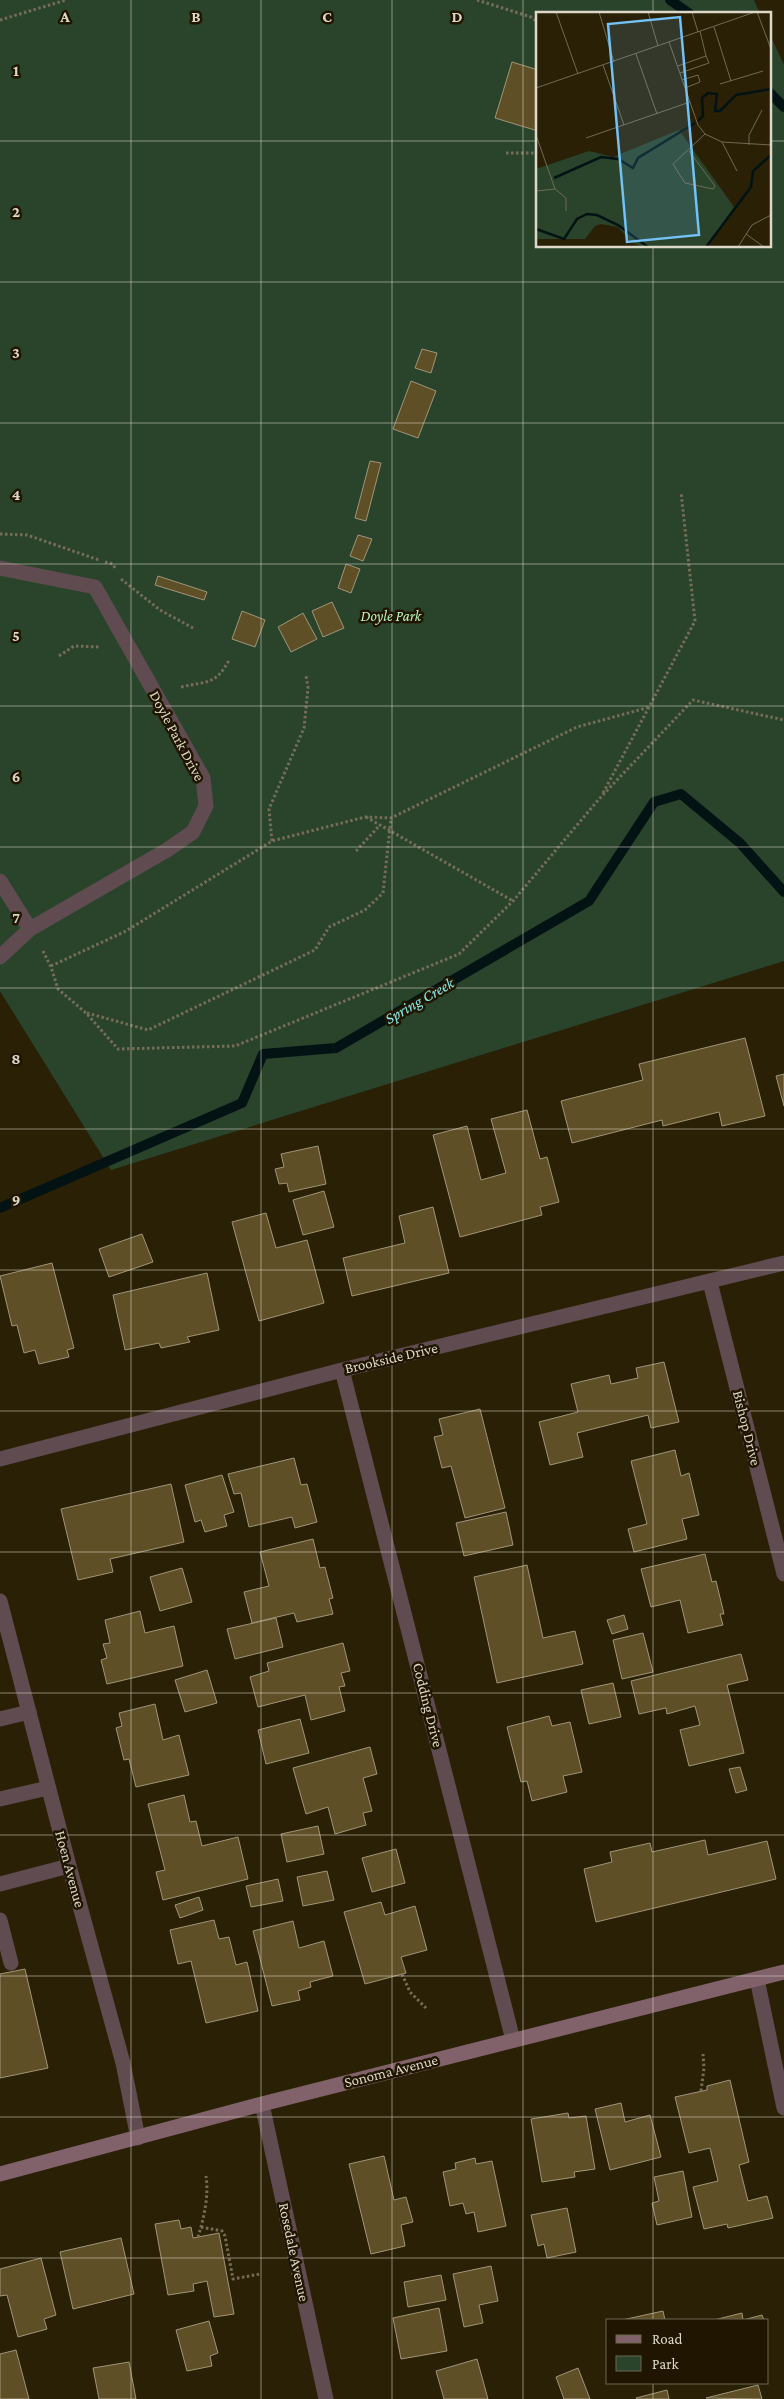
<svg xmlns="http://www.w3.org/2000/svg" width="784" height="2399" font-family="'Crimson Pro',serif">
	<rect width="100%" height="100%" fill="#292006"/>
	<path fill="#2a442c" d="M 0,0 L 754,0 L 760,14 L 538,14 L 538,246 L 770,246 L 770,35 L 784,65 L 784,961 L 111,1170 L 0,991 Z"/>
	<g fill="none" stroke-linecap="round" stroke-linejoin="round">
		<path stroke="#031314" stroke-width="10" d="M 670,0 L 690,14
			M 770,93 L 784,107
			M 0,1208 L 242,1103 L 263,1054 L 336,1048 L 589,901 L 654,802 L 681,794 L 740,843 L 784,892"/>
	</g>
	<path fill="#5f4f27" stroke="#a09578" d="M 512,62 L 538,70 L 538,131 L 495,118 Z
		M 422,349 L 437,353 L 431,373 L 415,368 Z
		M 411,381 L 436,391 L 418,438 L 393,429 Z
		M 370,461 L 381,463 L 366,521 L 355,518 Z
		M 358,535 L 372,539 L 363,561 L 350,556 Z
		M 346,564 L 360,569 L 351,593 L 338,588 Z
		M 158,576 L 207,592 L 204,600 L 155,585 Z
		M 332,602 L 344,628 L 323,637 L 312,611 Z
		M 242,611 L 265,620 L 255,647 L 232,639 Z
		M 303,613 L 317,639 L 291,652 L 278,627 Z
		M 745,1038 L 765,1116 L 722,1126 L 719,1112 L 663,1126 L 662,1120 L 572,1143 L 561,1101 L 643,1080 L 639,1064 Z
		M 784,1074 L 784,1106 L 776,1076 Z
		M 527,1110 L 540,1159 L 547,1157 L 559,1202 L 540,1207 L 542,1215 L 460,1237 L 433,1135 L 467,1126 L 481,1180 L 506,1173 L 491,1119 Z
		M 318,1146 L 326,1184 L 289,1192 L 287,1183 L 279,1184 L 275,1169 L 284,1167 L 281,1154 Z
		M 324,1191 L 334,1227 L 303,1235 L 293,1200 Z
		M 433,1207 L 449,1273 L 352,1296 L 343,1258 L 405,1243 L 399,1216 Z
		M 266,1213 L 276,1248 L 307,1240 L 324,1303 L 259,1321 L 232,1222 Z
		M 142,1234 L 153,1262 L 109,1277 L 99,1249 Z
		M 52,1263 L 74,1348 L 67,1350 L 69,1357 L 39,1364 L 35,1350 L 24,1353 L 17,1325 L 12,1326 L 0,1276 Z
		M 207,1273 L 219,1330 L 187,1337 L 190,1342 L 161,1348 L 159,1343 L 125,1350 L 113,1295 Z
		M 664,1362 L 679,1422 L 651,1428 L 648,1415 L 577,1433 L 583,1457 L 550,1465 L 539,1422 L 578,1412 L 571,1384 L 609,1375 L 611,1384 L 638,1378 L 636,1368 Z
		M 480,1409 L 505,1508 L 465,1518 L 451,1466 L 442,1468 L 434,1437 L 443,1435 L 439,1419 Z
		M 675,1450 L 681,1476 L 689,1473 L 699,1515 L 682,1519 L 687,1539 L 634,1552 L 628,1529 L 647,1524 L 631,1461 Z
		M 294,1458 L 301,1485 L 307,1484 L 317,1522 L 295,1528 L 292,1517 L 249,1527 L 241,1493 L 234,1494 L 228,1474 Z
		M 222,1475 L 234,1512 L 224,1515 L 227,1526 L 205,1532 L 201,1520 L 195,1522 L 185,1485 Z
		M 171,1484 L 184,1542 L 110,1559 L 113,1572 L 78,1580 L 61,1509 Z
		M 506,1512 L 513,1545 L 464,1556 L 456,1523 Z
		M 313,1539 L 320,1568 L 325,1567 L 333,1598 L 329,1599 L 333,1614 L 297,1622 L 294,1613 L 252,1623 L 244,1592 L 269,1586 L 260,1552 Z
		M 705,1554 L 712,1582 L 716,1581 L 724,1614 L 720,1614 L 723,1625 L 688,1633 L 680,1600 L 651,1607 L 641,1569 Z
		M 527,1565 L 543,1638 L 575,1631 L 583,1664 L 497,1683 L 474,1577 Z
		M 182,1568 L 192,1602 L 160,1611 L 150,1577 Z
		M 140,1611 L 145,1633 L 174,1626 L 183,1666 L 107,1684 L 101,1660 L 107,1658 L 103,1644 L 110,1643 L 105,1620 Z
		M 624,1615 L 628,1629 L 612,1634 L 607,1620 Z
		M 276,1618 L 283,1647 L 235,1659 L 227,1629 Z
		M 643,1633 L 653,1672 L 622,1679 L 613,1640 Z
		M 343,1643 L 350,1671 L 341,1673 L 345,1686 L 339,1687 L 345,1711 L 311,1720 L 305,1695 L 258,1707 L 250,1677 L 269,1671 L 267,1663 Z
		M 741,1654 L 748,1680 L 727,1685 L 744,1753 L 689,1766 L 680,1730 L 700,1725 L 695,1706 L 667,1714 L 666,1708 L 639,1714 L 631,1681 Z
		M 207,1670 L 217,1703 L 185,1712 L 175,1680 Z
		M 613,1683 L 621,1717 L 589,1724 L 581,1690 Z
		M 155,1704 L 163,1740 L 179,1735 L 189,1775 L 136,1787 L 129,1759 L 124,1760 L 116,1728 L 122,1726 L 119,1713 Z
		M 549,1716 L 552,1726 L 570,1722 L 582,1772 L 563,1776 L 567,1792 L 532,1801 L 527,1781 L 521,1782 L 507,1727 Z
		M 300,1719 L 309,1753 L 266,1764 L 258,1730 Z
		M 370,1747 L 377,1774 L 363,1778 L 372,1811 L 363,1813 L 366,1825 L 335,1834 L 328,1807 L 306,1814 L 293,1768 Z
		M 740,1767 L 747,1790 L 736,1793 L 729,1769 Z
		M 184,1795 L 190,1822 L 196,1821 L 202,1846 L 238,1837 L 248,1879 L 163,1900 L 156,1872 L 165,1870 L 148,1804 Z
		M 318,1826 L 324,1854 L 287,1862 L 281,1834 Z
		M 705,1840 L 708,1855 L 767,1841 L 776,1879 L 596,1922 L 584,1869 L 612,1862 L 610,1852 L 650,1843 L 652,1852 Z
		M 396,1849 L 405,1883 L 372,1892 L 362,1858 Z
		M 327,1871 L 334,1900 L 303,1906 L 297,1877 Z
		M 278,1879 L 283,1901 L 251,1907 L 246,1886 Z
		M 199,1897 L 203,1910 L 180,1918 L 175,1905 Z
		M 381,1902 L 385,1915 L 415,1906 L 427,1950 L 401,1957 L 406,1973 L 365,1984 L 344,1912 Z
		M 214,1920 L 219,1939 L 229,1937 L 236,1965 L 247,1962 L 258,2011 L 206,2023 L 191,1961 L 178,1964 L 170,1930 Z
		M 293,1921 L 299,1948 L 324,1941 L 333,1976 L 310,1982 L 311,1987 L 298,1991 L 300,2000 L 272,2006 L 253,1931 Z
		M 25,1969 L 48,2068 L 0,2078 L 0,1974 Z
		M 730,2080 L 749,2162 L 739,2165 L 748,2201 L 767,2196 L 773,2218 L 728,2228 L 727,2224 L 704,2229 L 693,2187 L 718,2181 L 710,2148 L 689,2153 L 675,2097 L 707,2090 L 707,2086 Z
		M 621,2103 L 625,2122 L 650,2115 L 661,2157 L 610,2170 L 595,2109 Z
		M 568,2113 L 569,2118 L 586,2116 L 595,2169 L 574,2172 L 575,2177 L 542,2182 L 531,2119 Z
		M 384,2156 L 394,2200 L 406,2197 L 413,2222 L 401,2225 L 405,2246 L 371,2254 L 349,2164 Z
		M 475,2158 L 476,2164 L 492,2161 L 506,2226 L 478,2232 L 474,2212 L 466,2214 L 463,2203 L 450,2206 L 443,2172 L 456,2169 L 455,2163 Z
		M 683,2171 L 692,2217 L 657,2225 L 652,2203 L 659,2201 L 654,2177 Z
		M 567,2208 L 576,2252 L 547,2258 L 544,2244 L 538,2246 L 531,2215 Z
		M 179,2220 L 181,2229 L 191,2227 L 193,2238 L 219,2233 L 234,2314 L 214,2317 L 207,2281 L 193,2284 L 194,2291 L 168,2295 L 155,2224 Z
		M 121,2238 L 134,2294 L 73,2309 L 60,2252 Z
		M 41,2258 L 56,2315 L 44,2319 L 47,2329 L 18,2337 L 7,2295 L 0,2296 L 0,2269 Z
		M 491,2266 L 498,2301 L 479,2305 L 483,2323 L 464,2327 L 453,2274 Z
		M 441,2275 L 446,2300 L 408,2307 L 404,2282 Z
		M 439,2308 L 447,2351 L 401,2359 L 393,2318 Z
		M 663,2311 L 665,2320 L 622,2320 Z
		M 742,2313 L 743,2320 L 762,2315 L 764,2320 L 714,2320 Z
		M 209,2321 L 218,2353 L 210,2356 L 212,2366 L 187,2371 L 176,2330 Z
		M 16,2350 L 29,2399 L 0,2399 L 0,2354 Z
		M 477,2359 L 488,2399 L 444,2399 L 436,2371 Z
		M 129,2362 L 136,2399 L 99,2399 L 93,2368 Z
		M 578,2368 L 590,2399 L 564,2399 L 556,2377 Z
		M 758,2385 L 762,2399 L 706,2398 Z
		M 667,2390 L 669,2399 L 637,2399 L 636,2398 Z"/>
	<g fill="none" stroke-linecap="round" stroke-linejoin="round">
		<path stroke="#756d57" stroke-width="3" stroke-dasharray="2.5 2.5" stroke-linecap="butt" d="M 477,0 L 531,17 L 538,22
			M 0,20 L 66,0
			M 506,153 L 538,153
			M 0,534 L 27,535 L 99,560
			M 105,562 L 113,564 L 116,570
			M 121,579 L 160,610 L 193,628
			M 59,656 L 74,646 L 100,647
			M 181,687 C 207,681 216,685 229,660
			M 603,793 L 695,621 L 681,492
			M 366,817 L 513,901
			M 272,841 L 269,809 L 304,728 L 308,688 L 306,675
			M 356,851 L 380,825
			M 43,951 L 51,967 L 58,989 L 86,1013 L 118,1049 L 235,1046 L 459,954 L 513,901 L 599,799 L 693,700 L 784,720
			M 51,966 L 126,931 L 272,841 L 365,817 L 391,818 L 577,727 L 650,707
			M 87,1013 L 148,1030 L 315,950 L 329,927 L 365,910 L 383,893 L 391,818
			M 402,1974 L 410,1992 L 426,2008
			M 701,2091 L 704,2068 L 703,2054
			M 201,2227 L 222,2231 L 225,2236 L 233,2279 L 260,2274
			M 198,2237 C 204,2218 209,2196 206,2176"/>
		<path stroke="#5f4b50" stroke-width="15" d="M 0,568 L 95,587 L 203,778 L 206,806 L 193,832 L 167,850 L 30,929 L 0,957
			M 0,881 L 30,929
			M 0,1719 L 29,1712
			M 0,1799 L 48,1788
			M 0,1884 L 69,1866
			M 0,1920 L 11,1963"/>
		<path stroke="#5f4b50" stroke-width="15" d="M 710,1282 L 784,1574
			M 342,1370 L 513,2040
			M 0,1459 L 342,1370 L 784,1263
			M 0,1601 L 69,1866 L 123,2063 L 138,2138
			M 757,1979 L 784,2108
			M 262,2104 L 326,2399"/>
		<path stroke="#81626a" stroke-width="15" d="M 0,2174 L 262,2104 L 784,1972"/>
	</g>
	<path fill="none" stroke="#ded8c9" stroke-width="1" stroke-opacity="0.55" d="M 131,0 L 131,2399M 261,0 L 261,2399M 392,0 L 392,2399M 523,0 L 523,2399M 653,0 L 653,14M 0,141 L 538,141M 770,141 L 784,141M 653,246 L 653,2320M 0,282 L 784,282M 0,423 L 784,423M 0,564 L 784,564M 0,706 L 784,706M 0,847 L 784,847M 0,988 L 784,988M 0,1129 L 784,1129M 0,1270 L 784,1270M 0,1411 L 784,1411M 0,1552 L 784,1552M 0,1693 L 784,1693M 0,1835 L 784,1835M 0,1976 L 784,1976M 0,2117 L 784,2117M 0,2258 L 784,2258M 653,2383 L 653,2399"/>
	<g text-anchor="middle" stroke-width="5" stroke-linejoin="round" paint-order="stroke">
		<g font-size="15" font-style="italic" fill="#bbf3bd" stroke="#201600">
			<text x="391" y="621">Doyle Park</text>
		</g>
		<g font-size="15" fill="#ded8c9" stroke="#201600">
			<text transform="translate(177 736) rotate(62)" y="5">Doyle Park Drive</text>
			<text transform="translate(391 1358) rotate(-13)" y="5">Brookside Drive</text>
			<text transform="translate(747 1428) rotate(76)" y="5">Bishop Drive</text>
			<text transform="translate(428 1705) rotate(76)" y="5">Codding Drive</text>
			<text transform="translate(70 1869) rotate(75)" y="5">Hoen Avenue</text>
			<text transform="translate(391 2071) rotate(-14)" y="5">Sonoma Avenue</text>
			<text transform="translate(294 2252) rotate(78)" y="5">Rosedale Avenue</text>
		</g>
		<g font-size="16" font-style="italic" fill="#87e7e8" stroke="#201600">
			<text transform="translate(419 1000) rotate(-30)" y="6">Spring Creek</text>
		</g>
	</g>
	<g transform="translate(536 12)">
		<rect width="235" height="235" fill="#292006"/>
		<path d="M 143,118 L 198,195 L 171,235 L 106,235 L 95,230 L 82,215 L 65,212 L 59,214 L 49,227 L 0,227 L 0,157 L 53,139 L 77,145 Z" fill="#2a442c"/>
		<path fill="none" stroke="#031314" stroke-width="2.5" d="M 162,109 L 167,104 L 166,86 L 172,81 L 181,82 L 179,99 L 184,99 L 200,83 L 235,77M 18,166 L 65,145 L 82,147 L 97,156 L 102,146 L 159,111M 0,217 L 28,227 L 41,207 L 51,202 L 61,203 L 82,213 L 112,235M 170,235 L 215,175 L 217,159 L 235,143"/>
		<path fill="none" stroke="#716a54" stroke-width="1" d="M 20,0 L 42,62M 63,0 L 78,50M 112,0 L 122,34M 156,0 L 162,20M 221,0 L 235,37M 178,15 L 195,69M 164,19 L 170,44M 133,30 L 162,113 L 169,122 L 186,130 L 235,133M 100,42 L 121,102M 67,53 L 88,113M 142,54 L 170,44 L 173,51 L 144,61M 146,68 L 162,63 L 164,70 L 149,76M 184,72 L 227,59M 0,76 L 219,0M 0,123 L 19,177 L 30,186 L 30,199M 50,126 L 154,90M 186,130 L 201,159M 213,133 L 213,123 L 226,98M 153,139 L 179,174 L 177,177 L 149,171 L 137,152 L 169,122M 0,179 L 19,177M 210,222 L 228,235M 202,235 L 216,213 L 235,203"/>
		<path fill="#73c1f5" fill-opacity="0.15" stroke="#73c1f5" stroke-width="2.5" d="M 144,5 L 163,223 L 91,230 L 72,12 Z"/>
		<rect width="235" height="235" fill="none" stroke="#ded8c9" stroke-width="2.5"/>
	</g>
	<g font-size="16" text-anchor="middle" font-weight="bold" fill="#ded8c9" stroke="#201600" stroke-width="5" stroke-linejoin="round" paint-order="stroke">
		<text x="65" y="22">A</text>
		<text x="196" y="22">B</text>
		<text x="327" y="22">C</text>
		<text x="457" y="22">D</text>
		<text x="16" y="76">1</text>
		<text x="16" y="217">2</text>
		<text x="16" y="358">3</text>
		<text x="16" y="500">4</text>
		<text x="16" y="641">5</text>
		<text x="16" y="782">6</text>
		<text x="16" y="923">7</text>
		<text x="16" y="1064">8</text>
		<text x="16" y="1205">9</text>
	</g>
	<rect x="606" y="2319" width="162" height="65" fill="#201600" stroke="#6c6450"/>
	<rect x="616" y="2335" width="25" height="8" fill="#81626a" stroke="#6c6450"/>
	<text x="652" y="2344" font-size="15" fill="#ded8c9">Road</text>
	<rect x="616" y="2356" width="25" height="15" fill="#2a442c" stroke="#6c6450"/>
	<text x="652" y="2369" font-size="15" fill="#ded8c9">Park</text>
</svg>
